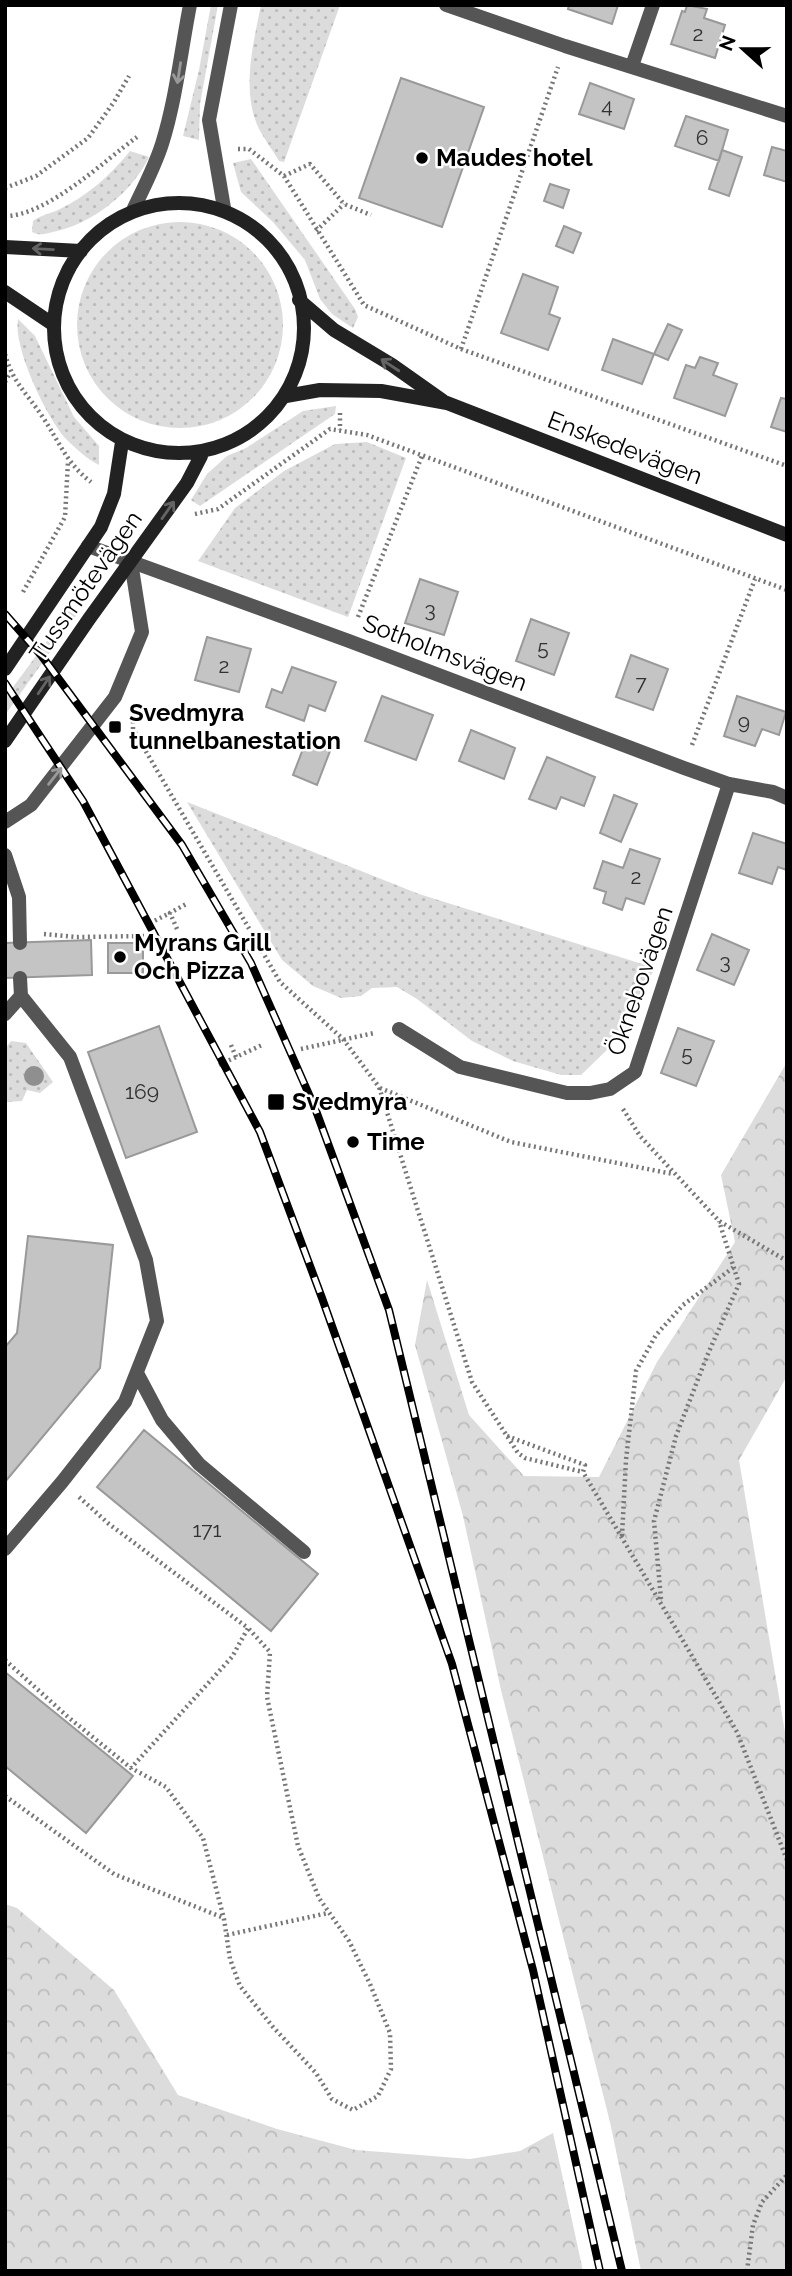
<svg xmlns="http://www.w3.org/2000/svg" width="792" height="2276" font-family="Raleway,sans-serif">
	<defs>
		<pattern id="grass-dots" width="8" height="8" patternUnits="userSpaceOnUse" patternTransform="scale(1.75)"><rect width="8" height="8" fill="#dcdcdc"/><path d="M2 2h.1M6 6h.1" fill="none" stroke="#bbb" stroke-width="1.8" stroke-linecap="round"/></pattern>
		<pattern id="forest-crowns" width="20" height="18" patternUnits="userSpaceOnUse" patternTransform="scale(1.75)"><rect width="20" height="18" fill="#dcdcdc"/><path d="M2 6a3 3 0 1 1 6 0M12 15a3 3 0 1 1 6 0" fill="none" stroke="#bbb"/></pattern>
	</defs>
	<rect width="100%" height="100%" fill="#fff"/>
	<path fill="url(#grass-dots)" d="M 211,5 L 218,5 L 200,104 L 199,140 L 183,136 L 199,70 Z
		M 261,5 L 340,5 L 284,162 L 279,161 C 273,151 265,140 259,129 C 241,91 253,45 261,5 Z
		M 130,151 L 149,157 C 132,193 92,224 53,232 C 45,234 40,236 32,232 L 33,221 C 41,215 49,214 58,210 C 87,196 110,176 130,151 Z
		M 251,159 L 355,309 L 358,317 L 353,328 L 332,314 L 320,299 L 305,260 L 273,222 L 241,192 L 233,163 Z
		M77 325a103 103 0 1 1 206 0a103 103 0 1 1-206 0Z
		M 18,319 L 35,336 L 74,417 L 99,446 L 99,465 C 87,459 75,448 65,438 C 46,416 13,348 18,319 Z
		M 336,406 L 335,414 L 200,506 L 191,500 L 207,474 L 227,456 L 246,448 L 303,411 Z
		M 367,442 L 406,458 L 348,617 L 198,561 L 235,508 L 284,471 L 335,444 Z
		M 72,607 L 78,613 L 5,715 L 5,698 Z
		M 187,802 L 419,894 L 655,968 L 612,1045 L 581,1075 L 561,1075 L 513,1061 L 472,1041 L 417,999 L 397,987 L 372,988 L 361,996 L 341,998 L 313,986 L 282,960 Z
		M 11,1041 L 26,1043 L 53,1082 L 40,1093 L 27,1090 L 22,1101 L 6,1102 L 5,1049 Z"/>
	<path fill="url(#forest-crowns)" d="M 787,1062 L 787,1376 L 739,1460 L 787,1744 L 787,2271 L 641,2271 L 610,2122 L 501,1690 L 463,1516 L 415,1345 L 427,1280 L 469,1415 L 524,1476 L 599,1477 L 657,1362 L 735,1242 L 721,1175 Z
		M 5,1904 L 17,1908 L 114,1990 L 178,2095 L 277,2129 L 356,2150 L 470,2159 L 520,2151 L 553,2133 L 583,2271 L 5,2271 Z"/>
	<path fill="#c4c4c4" stroke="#999" stroke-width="2" d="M 569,5 L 618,5 L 612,24 L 568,9 Z
		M 687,5 L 707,9 L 704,18 L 725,25 L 715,58 L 671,44 L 682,11 L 685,12 Z
		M 401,78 L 484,107 L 442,227 L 359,198 Z
		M 590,83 L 634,99 L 624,129 L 579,114 Z
		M 686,116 L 728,130 L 719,161 L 675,146 Z
		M 772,147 L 787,151 L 787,182 L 764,175 Z
		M 722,150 L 742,157 L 729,196 L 709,189 Z
		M 550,184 L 569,190 L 563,208 L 544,201 Z
		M 564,226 L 581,233 L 573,253 L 556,246 Z
		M 523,274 L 558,287 L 549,314 L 560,318 L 548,350 L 501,333 Z
		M 668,324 L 682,330 L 668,360 L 654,354 Z
		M 613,339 L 654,354 L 642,384 L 602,370 Z
		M 700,357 L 718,363 L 713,375 L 737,384 L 725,416 L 674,398 L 686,365 L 695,368 Z
		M 781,398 L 787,399 L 787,432 L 771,427 Z
		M 420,579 L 458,592 L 444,635 L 405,623 Z
		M 531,619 L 569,633 L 554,675 L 516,661 Z
		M 207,637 L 251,649 L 239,692 L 195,680 Z
		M 631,655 L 668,669 L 653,710 L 616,697 Z
		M 292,667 L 336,682 L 325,711 L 309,705 L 304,721 L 266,707 L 272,689 L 282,693 Z
		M 382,696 L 433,715 L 416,760 L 365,741 Z
		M 737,696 L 786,712 L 779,735 L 762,729 L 755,746 L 724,736 Z
		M 471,730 L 515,748 L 504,779 L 459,761 Z
		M 306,741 L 330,751 L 317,785 L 293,775 Z
		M 547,757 L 595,777 L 584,806 L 561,797 L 556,809 L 529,799 Z
		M 614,795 L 637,804 L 621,842 L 600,833 Z
		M 753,833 L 787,844 L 787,870 L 778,867 L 772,884 L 739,873 Z
		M 630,849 L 660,859 L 644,904 L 626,898 L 622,910 L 603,903 L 606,892 L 594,888 L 603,861 L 623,868 Z
		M 712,934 L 749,950 L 734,985 L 697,970 Z
		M 91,940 L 92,975 L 5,978 L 5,943 Z
		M 108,943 L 143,943 L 143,973 L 108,973 Z
		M 159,1026 L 197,1132 L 126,1158 L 88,1052 Z
		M 678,1028 L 714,1041 L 696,1086 L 661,1073 Z
		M 28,1236 L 113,1245 L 100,1368 L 5,1482 L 5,1347 L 17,1333 Z
		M 144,1430 L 318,1574 L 271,1631 L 97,1487 Z
		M 5,1672 L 133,1776 L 86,1833 L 5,1766 Z"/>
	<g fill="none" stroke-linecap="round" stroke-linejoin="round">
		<path stroke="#777" stroke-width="4.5" stroke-dasharray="2 3.5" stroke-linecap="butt" d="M 238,149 L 249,149 L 284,176 L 364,305 L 461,349 L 787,466
			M 284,176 L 310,164 L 344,204 L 371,215
			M 5,188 L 36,176 L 88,138 L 114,102 L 129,76
			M 5,216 C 47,216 104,161 137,137
			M 316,231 L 344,204
			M 461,349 L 558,67
			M 5,354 C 13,383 26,392 42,416 C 59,441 66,463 91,482
			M 5,382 L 10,373
			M 340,413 L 340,430
			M 195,514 L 218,509 L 330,429 L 367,435 L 787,590
			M 23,592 L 65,517 L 68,461
			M 358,617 L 422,456
			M 133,716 L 133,729 L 280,982 L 343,1039 L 379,1087 L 472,1382 L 518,1453 L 525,1458 L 583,1472
			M 692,745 L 755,579
			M 150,923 L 170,913
			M 177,929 L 170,913 L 188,903
			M 44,934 L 76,937 L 144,936
			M 231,1045 L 236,1057 L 262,1045
			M 301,1049 L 374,1033
			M 219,1065 L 236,1057
			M 380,1088 L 511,1142 L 673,1174
			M 623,1109 L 640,1136 L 719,1221 L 787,1261
			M 507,1436 L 585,1465 L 583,1472 L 737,1732 L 787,1860
			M 79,1497 L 109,1524 L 248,1628 L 232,1657 L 131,1768
			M 622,1536 L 626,1460 L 636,1371 L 656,1335 L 683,1305 L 734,1267
			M 661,1599 L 654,1521 L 676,1436 L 707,1356 L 739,1284 L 719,1221
			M 5,1660 L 68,1717 L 131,1768 L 166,1787 L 203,1838 L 224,1919 L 230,1959 L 240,1986 L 273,2027 L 316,2073 L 332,2099 L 353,2110 L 378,2096 L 391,2069 L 390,2033 L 370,1984 L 349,1941 L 319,1898 L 298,1846 L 267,1697 L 270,1652 L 248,1628
			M 5,1796 L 114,1874 L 224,1918
			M 227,1935 L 328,1913
			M 747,2271 L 753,2225 L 762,2202 L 787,2175"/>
		<path stroke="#555" stroke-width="14" d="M 5,822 L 31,805 L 115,697 L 142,632 L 131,562
			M 5,855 L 19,897 L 20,943
			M 5,1014 L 21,996 L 20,978
			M 137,1373 L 162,1420 L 199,1464 L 304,1552
			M 5,1549 L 62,1482 L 125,1402 L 157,1321 L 146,1260 L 70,1057 L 21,996"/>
		<path stroke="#555" stroke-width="14" d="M 446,5 L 565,46 L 787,116
			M 632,66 L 653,5
			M 134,208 C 144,187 155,166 162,144 C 176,99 181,51 190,5
			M 224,208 L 209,120 L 231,5
			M 88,546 L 349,641 L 684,768 L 729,784 L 773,792 L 787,798
			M 399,1029 L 460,1067 L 567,1093 L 590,1093 L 610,1089 L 635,1072 L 729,784"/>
		<path stroke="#222" stroke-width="14" d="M54 328a125 125 0 1 1 250 0a125 125 0 1 1-250 0Z
			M 5,247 L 81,251
			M 5,292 L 54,325
			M 299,300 L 334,330 L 392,365 L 443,401
			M 286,396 L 320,390 L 381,391 L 447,403 L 787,535
			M 5,669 L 101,527 L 114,494 L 122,442
			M 5,741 L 89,619 L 187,483 L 201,456"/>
		<defs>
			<path id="rail" d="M 5,614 L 41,655 L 182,845 L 251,963 L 315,1108 L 389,1310 L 622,2271
				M 5,683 L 83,801 L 260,1132 L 322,1298 L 452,1664 L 533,1970 L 600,2271"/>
		</defs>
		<use href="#rail" stroke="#000" stroke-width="8"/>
		<use href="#rail" stroke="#fff" stroke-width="5" stroke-dasharray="16" stroke-linecap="butt"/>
	</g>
	<circle fill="#8f8f8f" cx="34" cy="1076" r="10"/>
	<defs><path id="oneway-shaft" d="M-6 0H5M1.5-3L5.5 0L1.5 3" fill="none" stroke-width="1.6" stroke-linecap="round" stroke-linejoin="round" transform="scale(1.75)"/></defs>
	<g stroke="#999">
		<use href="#oneway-shaft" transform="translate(179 73) rotate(99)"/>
		<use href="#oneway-shaft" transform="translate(55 776) rotate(-52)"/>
	</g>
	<g stroke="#646464">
		<use href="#oneway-shaft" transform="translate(43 249) rotate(-177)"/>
		<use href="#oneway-shaft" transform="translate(390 365) rotate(-147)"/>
		<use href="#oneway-shaft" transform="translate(168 510) rotate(-55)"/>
		<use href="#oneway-shaft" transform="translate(44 685) rotate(-56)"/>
	</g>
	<g fill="#000" stroke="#fff" stroke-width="2.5">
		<circle cx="422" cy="158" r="7"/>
		<rect x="108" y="720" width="14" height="14" rx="3.5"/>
		<circle cx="120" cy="957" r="7"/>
		<rect x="267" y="1093" width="18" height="18" rx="3.5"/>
		<circle cx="353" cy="1142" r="7"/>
	</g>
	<g text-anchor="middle" stroke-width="5" stroke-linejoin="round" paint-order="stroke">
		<g font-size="21" fill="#313131">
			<text x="698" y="41">2</text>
			<text x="607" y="113">4</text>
			<text x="702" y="145">6</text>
			<text x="430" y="617">3</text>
			<text x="543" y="655">5</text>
			<text x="224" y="673">2</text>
			<text x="641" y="690">7</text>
			<text x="744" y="729">9</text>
			<text x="636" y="884">2</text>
			<text x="725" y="969">3</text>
			<text x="687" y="1061">5</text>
			<text x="142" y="1099">169</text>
			<text x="207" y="1537">171</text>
		</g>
		<g font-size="24" font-weight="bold" fill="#000" stroke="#fff" text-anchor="start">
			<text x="436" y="166">Maudes hotel</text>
			<text x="129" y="721">Svedmyra<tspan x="129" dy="28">tunnelbanestation</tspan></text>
			<text x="134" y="951">Myrans Grill<tspan x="134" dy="28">Och Pizza</tspan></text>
			<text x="292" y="1110">Svedmyra</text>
			<text x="367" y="1150">Time</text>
		</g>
		<g font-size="24" fill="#000" stroke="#fff">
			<text transform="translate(625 448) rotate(21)" y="8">Enskedevägen</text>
			<text transform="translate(86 586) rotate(-55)" y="8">Tussmötevägen</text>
			<text transform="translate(445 653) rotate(21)" y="8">Sotholmsvägen</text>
			<text transform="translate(640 981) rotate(-71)" y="8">Öknebovägen</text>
		</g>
	</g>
	<rect width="792" height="2276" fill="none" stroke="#000000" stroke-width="14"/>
	<g transform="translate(743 49) rotate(291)" stroke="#ffffff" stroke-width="5" paint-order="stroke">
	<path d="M0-5L12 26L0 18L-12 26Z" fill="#000000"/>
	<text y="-10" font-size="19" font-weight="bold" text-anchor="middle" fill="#000000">N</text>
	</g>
</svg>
